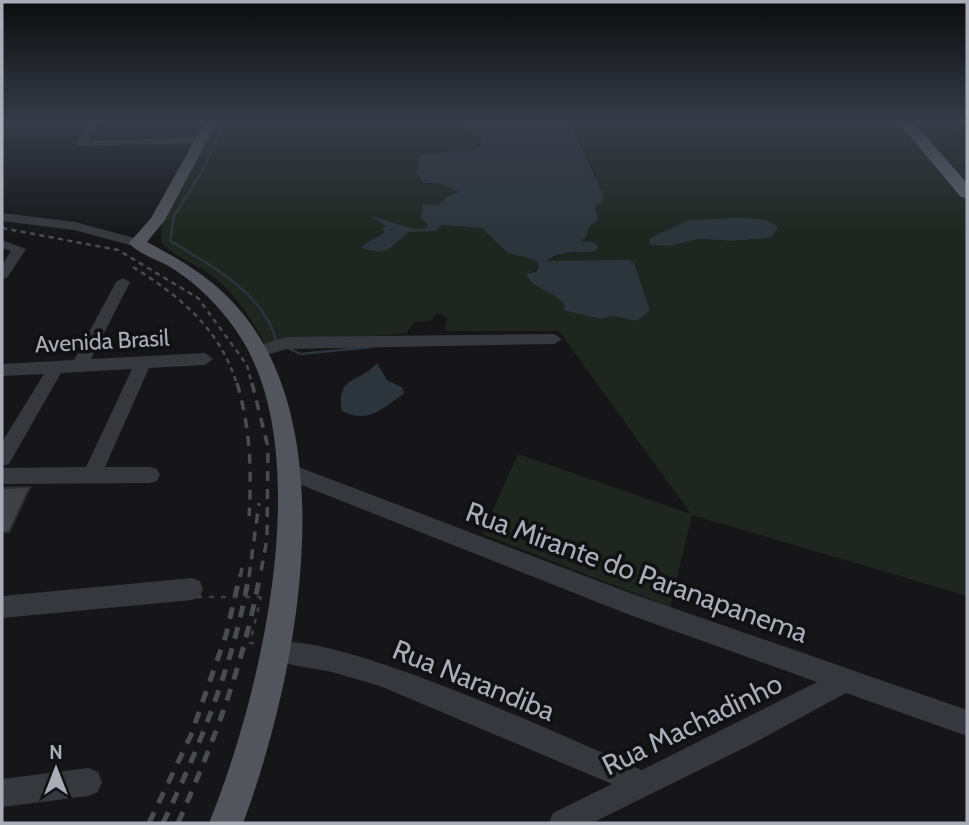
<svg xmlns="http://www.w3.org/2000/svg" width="969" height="825" font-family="Cabin,sans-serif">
	<rect width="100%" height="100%" fill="#161618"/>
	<path fill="#1e261f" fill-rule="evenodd" d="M 217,122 L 458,122 L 482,141 C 475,156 442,152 428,152 L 428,184 L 438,183 L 460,192 L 446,197 L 438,205 L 427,204 L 426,228 L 415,229 L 382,219 L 387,226 C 381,238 369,237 361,248 L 388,250 L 409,232 L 442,225 L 482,228 L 520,256 L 535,260 L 539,265 L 528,279 L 561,299 L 565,306 L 562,309 L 601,319 L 613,316 L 626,319 L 650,310 L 635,265 L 547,261 L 563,253 L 574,254 L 588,228 L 598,220 L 595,207 L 596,174 L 570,122 L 947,122 L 967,146 L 967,596 L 692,515 L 670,607 L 482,534 L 518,454 L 691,514 L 559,331 L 445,331 L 447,317 L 436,313 L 431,321 L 414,322 L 407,333 L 326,340 L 288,337 L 265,344 C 251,318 235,293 211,275 C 194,263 174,257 161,242 L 162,225 ZM 738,218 C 751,219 769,216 778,228 L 771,238 L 731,241 L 699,239 L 670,246 L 650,238 L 689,220 Z"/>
	<path fill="#2c353c" d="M 458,122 L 570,122 L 604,196 L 602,202 L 595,207 L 598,220 L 588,228 L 587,235 L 582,241 L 595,243 L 598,246 L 596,251 C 580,253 559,250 547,261 L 629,260 L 635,265 L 650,310 L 637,321 L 613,316 L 601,319 L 562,310 L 565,306 C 556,291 533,290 526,274 L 536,272 L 539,265 L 535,260 L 508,253 L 482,228 L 442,225 L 434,231 L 409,232 L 388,250 L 378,252 L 361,248 C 369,238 378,238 384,232 L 382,228 L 386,226 L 371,216 L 415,229 L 426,228 L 427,224 L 421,218 L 423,204 L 438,205 L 446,197 L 459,192 L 438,183 L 423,183 L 417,173 L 420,154 L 473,150 L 480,146 L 482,141 Z
		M 738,218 C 752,219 769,216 778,228 L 771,238 L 731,241 L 699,239 L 670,246 L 650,245 L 650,238 L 689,220 Z
		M 377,363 L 387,380 L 403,388 L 404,394 C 381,409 369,424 342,411 C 335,375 361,383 377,363 Z"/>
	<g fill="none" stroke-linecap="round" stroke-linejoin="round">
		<path stroke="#2c353c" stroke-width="2.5" d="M 225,122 L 203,170 L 174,216 L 170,241 C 208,263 266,295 276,341 L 280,343
			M 286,347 L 300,354 L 371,347"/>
	</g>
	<path fill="#404145" stroke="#303034" stroke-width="2" d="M 30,487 L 9,532 L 2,532 L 2,488 Z"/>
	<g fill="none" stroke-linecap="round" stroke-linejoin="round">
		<path stroke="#3d3f44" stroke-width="2.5" stroke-dasharray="5 7" stroke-linecap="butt" d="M 254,643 L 250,643 L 261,597"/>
		<path fill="#37383d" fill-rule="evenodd" d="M 92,122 L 101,123 L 88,141 L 202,137 L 207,140 L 202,143 L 76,146 L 75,144 Z
			M 2,213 L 75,222 L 142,240 L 144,243 L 137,247 L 74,230 L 2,221 Z
			M 2,240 L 26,249 L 7,278 L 2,279 L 2,265 L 11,251 L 2,248 Z
			M 123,278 L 130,282 L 91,359 L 205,353 L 213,359 L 205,365 L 149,368 L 105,467 L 150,467 L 157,469 L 160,475 L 157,481 L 150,483 L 2,484 L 2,468 L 86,467 L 132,369 L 61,373 L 9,464 L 2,466 L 2,442 L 44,374 L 2,376 L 2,364 L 74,360 L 116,282 Z
			M 554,334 L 562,339 L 554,344 L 287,349 L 259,357 L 251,351 L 253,347 L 287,337 Z
			M 288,463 L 630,593 L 967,710 L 967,736 L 846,693 L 750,745 L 592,823 L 549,823 L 553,813 L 612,784 L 380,686 L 332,672 L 271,661 L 267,653 L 271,645 C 322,623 580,744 642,770 L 817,682 L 630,615 L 281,477 L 278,471 L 281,465 Z
			M 192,578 L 200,581 L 203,589 L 200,597 L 192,600 L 2,618 L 2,596 Z
			M 88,768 L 98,772 L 102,782 L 98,792 L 88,796 L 2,807 L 2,779 Z"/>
		<path fill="#53555c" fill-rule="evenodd" d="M 205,122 L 217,122 L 165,220 L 147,242 C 187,263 223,285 250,323 C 343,450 294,687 243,823 L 209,823 C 260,698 321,449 235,329 C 219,306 198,285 175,270 C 161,260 140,256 129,243 L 151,218 Z"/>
		<path fill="#63666e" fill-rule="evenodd" d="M 898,122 L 913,122 L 967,183 L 967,198 L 961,197 Z"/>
		<path stroke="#4a4c52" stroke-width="2.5" stroke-dasharray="5 4.5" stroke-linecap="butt" d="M 2,228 L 118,250 L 198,298 L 247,365 L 252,385
			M 133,267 C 180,296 221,330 237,385"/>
		<path stroke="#4a4c52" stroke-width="3.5" stroke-dasharray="10 8" stroke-linecap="butt" d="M 237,383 C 250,427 252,470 249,516
			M 252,383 L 268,447 L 267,539 L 260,577
			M 240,577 L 242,568
			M 249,577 L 259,503"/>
		<path stroke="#4a4c52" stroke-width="5" stroke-dasharray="12 10" stroke-linecap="butt" d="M 149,823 L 191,735 L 226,635 L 240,575
			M 163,823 C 201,744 234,662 249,575
			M 178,823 C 215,739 243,666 260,575"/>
		<path stroke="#3d3f44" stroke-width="2.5" stroke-dasharray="5 7" stroke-linecap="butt" d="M 197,597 L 261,597"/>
	</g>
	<linearGradient id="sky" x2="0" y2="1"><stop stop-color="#0c0c0d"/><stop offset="0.51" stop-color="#363c48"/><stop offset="1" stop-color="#363c48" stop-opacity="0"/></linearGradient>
	<rect width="969" height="238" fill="url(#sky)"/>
	<g text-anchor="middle" stroke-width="7" stroke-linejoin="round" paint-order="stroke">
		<g font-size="23" fill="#a8adb8" stroke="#111113">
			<text transform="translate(102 341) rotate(-3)" y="8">Avenida Brasil</text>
		</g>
		<g font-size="28" fill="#a8adb8" stroke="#111113">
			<text transform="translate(637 572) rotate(20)" y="10">Rua Mirante do Paranapanema</text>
			<text transform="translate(474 680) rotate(22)" y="10">Rua Narandiba</text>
			<text transform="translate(692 724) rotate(-26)" y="10">Rua Machadinho</text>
		</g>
	</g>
	<rect width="969" height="825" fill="none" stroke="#a8adb8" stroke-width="7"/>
	<g transform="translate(56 769)" stroke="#111113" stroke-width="5" paint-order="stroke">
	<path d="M0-5L12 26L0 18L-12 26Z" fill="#a8adb8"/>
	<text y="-10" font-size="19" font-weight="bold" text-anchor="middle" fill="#a8adb8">N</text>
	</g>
</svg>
